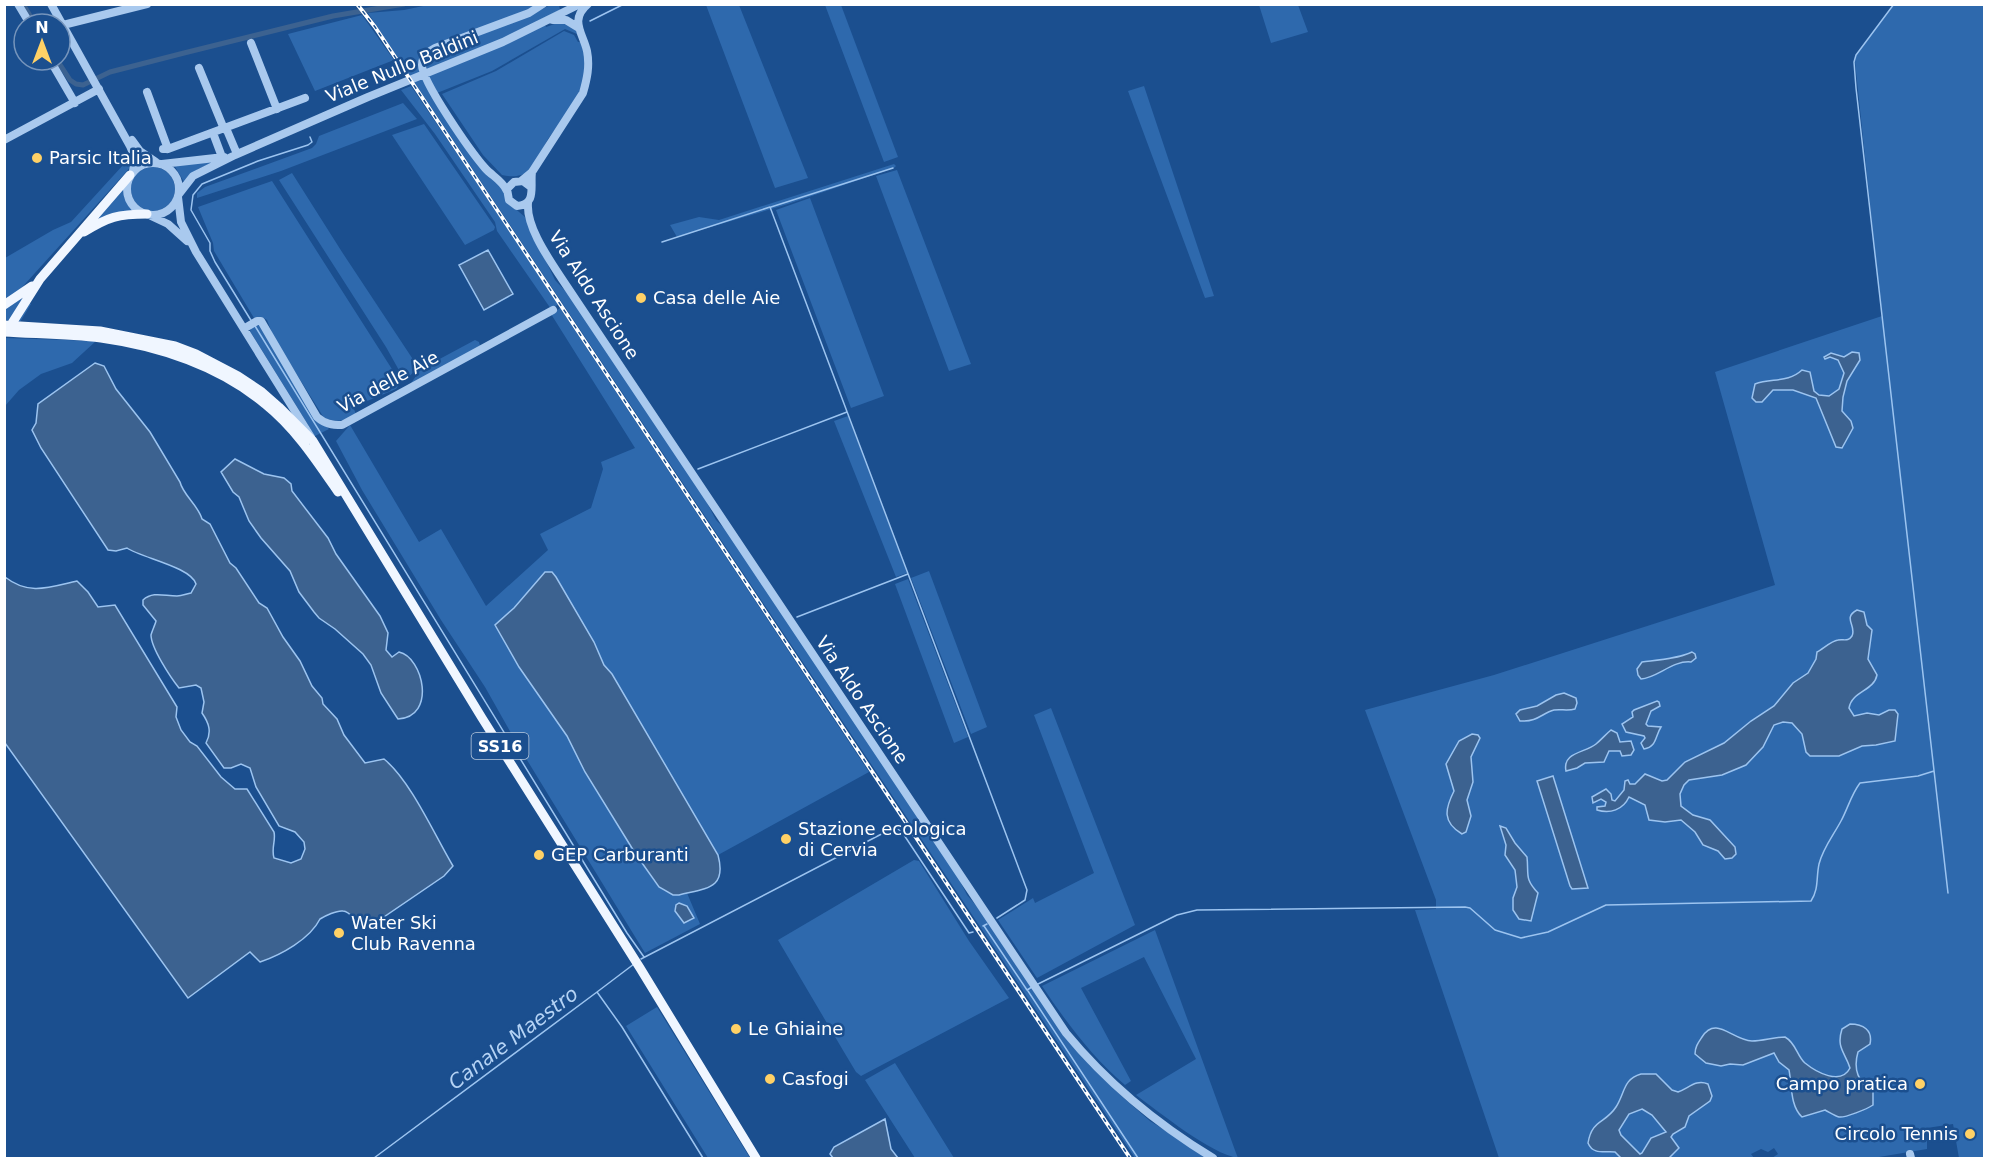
<svg xmlns="http://www.w3.org/2000/svg" width="1989" height="1163" font-family="'DejaVu Sans',sans-serif">
	<rect width="100%" height="100%" fill="#1b4f8f"/>
	<path fill="#2e69ad" d="M 428,5 L 538,5 L 422,54 L 418,63 L 424,80 L 500,183 L 512,206 L 525,217 L 555,280 L 569,295 L 705,499 L 716,520 L 728,532 L 958,877 L 967,895 L 980,910 L 1090,1066 L 1127,1101 L 1150,1121 L 1210,1158 L 1135,1158 L 368,13 L 404,10 Z
		M 550,5 L 559,5 L 560,10 L 542,19 L 546,27 L 563,21 L 576,30 L 580,40 L 577,34 L 565,29 L 492,71 L 437,93 C 431,80 421,67 430,54 L 535,13 Z
		M 706,5 L 739,5 L 808,178 L 775,188 Z
		M 825,5 L 841,5 L 898,157 L 884,162 Z
		M 1259,5 L 1298,5 L 1308,32 L 1271,43 Z
		M 1894,5 L 1984,5 L 1984,1158 L 1959,1158 L 1953,1124 L 1927,1128 L 1927,1149 L 1873,1158 L 1772,1158 L 1778,1154 L 1774,1148 L 1768,1152 L 1761,1149 L 1751,1154 L 1754,1158 L 1763,1158 L 1499,1158 L 1415,910 L 1436,909 L 1436,900 L 1365,710 L 1494,675 L 1775,585 L 1715,372 L 1882,316 L 1855,62 L 1856,55 Z
		M 362,15 L 394,60 L 315,91 L 288,34 Z
		M 564,31 L 574,35 L 578,42 L 581,42 C 586,56 586,74 582,88 C 575,107 559,123 548,139 C 542,149 537,164 529,171 C 522,177 510,177 502,175 L 483,155 L 442,94 L 496,71 Z
		M 411,86 L 559,304 L 551,309 L 497,231 L 495,222 L 435,134 L 401,90 Z
		M 1144,86 L 1214,296 L 1205,298 L 1128,91 Z
		M 403,103 L 417,119 L 281,171 L 197,198 L 197,193 L 205,187 L 312,148 L 316,144 L 319,136 Z
		M 424,124 L 495,227 L 494,230 L 465,245 L 392,135 Z
		M 130,152 L 131,166 L 127,171 L 16,294 L 31,304 L 20,322 L 5,320 L 5,258 L 53,230 L 71,222 L 124,164 L 126,155 Z
		M 214,162 L 198,169 L 184,182 L 174,165 Z
		M 894,164 L 896,166 L 894,168 L 788,204 L 677,237 L 670,225 L 699,217 L 719,220 Z
		M131 189a22 22 0 1 1 44 0a22 22 0 1 1-44 0Z
		M 897,170 L 971,364 L 949,371 L 876,176 Z
		M 292,173 L 342,252 L 418,367 L 405,381 L 386,347 L 279,180 Z
		M 272,181 L 397,377 L 399,385 L 396,389 L 353,407 L 356,414 C 344,421 338,423 324,418 L 274,338 L 267,320 L 262,317 L 254,318 L 214,251 L 213,243 L 198,207 Z
		M 123,185 L 125,198 L 133,210 L 88,227 Z
		M 810,198 L 884,396 L 851,408 L 776,210 Z
		M 560,308 L 869,772 L 718,855 L 612,674 L 604,665 L 556,577 L 545,572 L 514,608 L 496,626 L 519,667 L 567,736 L 585,772 L 654,881 C 663,893 673,897 687,893 L 700,924 L 645,953 L 516,742 L 485,687 L 441,620 L 362,490 L 336,441 L 350,425 L 419,542 L 441,529 L 486,606 L 548,550 L 540,534 L 591,508 L 603,469 L 601,462 L 635,448 L 551,314 Z
		M 258,324 L 314,414 L 329,429 L 315,436 L 250,331 L 252,327 Z
		M 4,338 L 96,341 L 72,363 L 41,374 L 19,390 L 5,406 Z
		M 475,340 L 479,342 L 480,346 L 409,386 L 421,369 Z
		M 848,416 L 907,573 L 896,577 L 834,421 Z
		M 929,571 L 987,727 L 971,734 L 911,578 Z
		M 908,579 L 968,737 L 954,743 L 895,584 Z
		M 1051,708 L 1135,925 L 1037,978 L 998,920 L 1033,898 L 1035,903 L 1094,873 L 1034,715 Z
		M 914,860 L 919,861 L 969,941 L 1009,998 L 861,1076 L 856,1072 L 844,1052 L 778,940 Z
		M 1155,930 L 1236,1153 L 1238,1158 C 1211,1154 1159,1112 1136,1095 L 1196,1059 L 1144,957 L 1081,988 L 1131,1081 L 1125,1085 C 1092,1057 1066,1022 1042,986 Z
		M 657,1007 L 750,1158 L 708,1158 L 626,1026 Z
		M 895,1063 L 954,1158 L 915,1158 L 865,1080 Z"/>
	<path fill="#3c6290" stroke="#9cc4f0" stroke-width="1.5" fill-rule="evenodd" d="M 488,250 L 513,294 L 484,310 L 459,265 Z
		M 1852,352 L 1859,353 L 1860,360 L 1847,381 L 1843,397 L 1842,411 L 1851,421 L 1853,428 L 1842,448 L 1836,447 L 1816,398 L 1793,390 L 1773,390 L 1762,402 L 1756,402 L 1752,398 L 1755,384 C 1772,378 1788,383 1802,370 L 1810,372 L 1814,391 L 1819,395 L 1829,396 L 1839,389 L 1844,373 L 1838,360 L 1830,357 L 1825,359 L 1824,357 L 1831,353 L 1844,357 Z
		M 95,363 L 104,366 L 116,389 L 150,432 L 180,482 C 183,495 198,505 202,519 L 210,524 L 230,563 L 236,568 L 259,603 L 267,608 L 283,637 L 300,661 L 312,686 L 322,698 L 323,704 L 337,719 L 344,735 L 365,763 L 384,759 C 411,781 435,836 453,866 L 444,876 L 372,925 C 355,928 354,912 343,911 C 337,910 325,916 320,919 C 310,939 281,955 260,962 L 250,952 L 188,998 L 5,743 L 5,577 C 29,596 50,587 77,581 L 88,592 L 98,607 L 115,605 L 177,707 L 176,717 L 181,730 L 190,742 L 197,746 L 221,777 L 235,789 L 247,789 L 274,832 C 276,841 271,848 274,858 L 291,863 L 301,859 L 305,849 L 304,842 L 295,832 L 279,826 L 256,787 L 250,768 L 241,764 L 231,768 L 224,768 L 206,743 C 212,732 209,723 202,713 L 204,702 L 201,688 L 196,685 L 179,688 C 171,678 151,648 151,635 C 152,631 155,625 156,621 L 143,605 L 143,600 C 153,591 164,596 177,596 C 182,596 186,594 191,593 L 196,584 C 191,567 142,558 127,548 L 116,551 L 108,550 L 41,448 L 32,430 L 36,423 L 38,404 Z
		M 235,459 L 264,474 L 284,478 L 291,484 L 292,491 L 328,538 L 336,554 L 380,616 L 388,633 L 386,650 L 392,657 L 399,652 C 423,657 437,717 398,719 L 396,716 L 381,693 L 371,665 L 363,654 L 335,629 L 319,618 L 314,612 L 299,592 L 290,571 L 261,538 L 249,521 L 239,497 L 233,492 L 221,472 Z
		M 545,572 L 552,572 L 556,577 L 594,642 L 604,665 L 612,674 L 718,855 C 727,889 707,888 679,895 L 673,895 L 659,887 L 635,853 L 585,772 L 567,736 L 519,667 L 495,625 L 514,608 Z
		M 1857,610 L 1864,612 L 1867,625 L 1872,630 L 1868,659 L 1877,675 C 1874,691 1852,691 1849,708 L 1854,716 L 1867,713 L 1879,715 L 1889,710 L 1895,710 L 1898,714 L 1895,741 L 1876,745 L 1862,746 L 1839,756 L 1810,756 L 1806,752 L 1802,734 L 1792,723 L 1783,722 L 1774,725 L 1763,747 L 1746,765 L 1722,775 L 1689,780 L 1684,785 L 1680,794 L 1681,806 L 1693,815 L 1710,820 L 1735,847 L 1736,854 L 1732,858 L 1725,859 L 1718,851 L 1703,845 L 1695,832 L 1681,820 L 1665,822 L 1649,820 L 1645,805 L 1629,797 C 1623,810 1610,814 1597,810 L 1597,807 L 1605,806 L 1606,802 L 1601,799 L 1593,803 L 1592,797 L 1606,789 L 1611,794 L 1612,800 L 1615,801 L 1624,790 L 1625,781 L 1628,780 L 1630,784 L 1635,784 L 1645,774 L 1662,781 L 1667,780 L 1685,762 L 1724,743 L 1751,721 L 1774,706 L 1793,683 L 1808,673 L 1816,659 L 1817,652 C 1823,649 1831,641 1838,640 C 1844,639 1848,642 1852,636 C 1857,626 1842,618 1857,610 Z
		M 1692,652 L 1695,654 L 1696,658 L 1691,662 C 1673,660 1657,678 1641,679 L 1638,675 L 1637,669 L 1642,662 C 1658,660 1677,659 1692,652 Z
		M 1564,693 L 1576,698 L 1577,703 L 1575,709 C 1568,711 1561,709 1554,710 C 1542,713 1538,722 1520,721 L 1516,714 L 1520,710 L 1537,706 L 1556,695 Z
		M 1657,701 L 1659,702 L 1660,706 L 1651,711 L 1646,724 L 1648,726 L 1661,727 C 1655,736 1657,747 1644,749 L 1641,743 L 1645,738 L 1644,736 L 1626,732 L 1622,724 L 1633,717 L 1632,712 L 1634,710 Z
		M 1611,730 L 1617,733 L 1620,742 L 1631,741 L 1634,750 L 1631,755 L 1622,756 L 1620,751 L 1609,751 L 1604,762 L 1585,763 L 1577,768 L 1566,771 C 1562,752 1585,753 1596,744 C 1602,739 1606,734 1611,730 Z
		M 1472,734 L 1478,735 L 1480,738 L 1471,757 L 1473,782 L 1467,800 L 1471,816 L 1466,832 L 1462,834 C 1442,822 1445,809 1454,791 L 1446,764 L 1459,741 Z
		M 1553,776 L 1588,888 L 1572,889 L 1570,886 L 1537,781 Z
		M 1500,826 L 1506,828 L 1515,843 L 1527,857 C 1529,875 1524,878 1538,893 L 1531,921 L 1519,919 L 1513,910 L 1513,898 L 1517,887 L 1515,870 L 1505,855 L 1506,845 Z
		M 679,903 L 687,906 L 694,918 L 684,923 L 675,911 L 676,905 Z
		M 1850,1024 C 1863,1024 1873,1030 1870,1044 L 1858,1052 C 1853,1069 1858,1083 1873,1091 L 1873,1105 C 1867,1109 1845,1118 1839,1117 C 1835,1116 1829,1112 1825,1110 L 1802,1117 C 1790,1106 1792,1085 1789,1070 L 1779,1062 L 1774,1053 L 1743,1065 L 1730,1064 L 1721,1066 L 1706,1063 L 1695,1054 C 1695,1047 1698,1043 1702,1037 C 1716,1015 1732,1040 1752,1041 C 1763,1041 1774,1037 1785,1037 C 1796,1043 1797,1056 1805,1063 C 1816,1072 1841,1086 1850,1068 C 1845,1052 1836,1048 1842,1029 Z
		M 1641,1074 L 1656,1074 L 1672,1090 L 1678,1092 C 1689,1088 1696,1079 1708,1084 L 1712,1096 L 1710,1101 L 1689,1116 L 1685,1127 L 1673,1134 L 1671,1137 L 1679,1148 L 1669,1158 L 1621,1158 L 1615,1152 C 1604,1151 1593,1155 1588,1143 C 1592,1119 1605,1124 1616,1107 C 1625,1093 1623,1079 1641,1074 ZM 1642,1109 L 1652,1115 L 1666,1132 L 1651,1138 L 1642,1153 L 1640,1154 L 1621,1135 L 1619,1130 L 1629,1114 Z
		M 885,1119 L 891,1149 L 898,1158 L 833,1158 L 830,1154 L 834,1147 Z"/>
	<g fill="none" stroke-linecap="round" stroke-linejoin="round">
		<path stroke="#9cc4f0" stroke-width="1.5" d="M 1894,4 L 1856,55 L 1854,62 L 1856,88 L 1948,893
			M 590,21 L 624,4
			M 771,207 L 893,168
			M 662,242 L 770,207 L 1027,890 L 1025,900 L 997,918
			M 252,322 L 215,262 L 210,251 L 210,243 L 191,210 L 193,195 L 202,184 L 258,161 L 308,145 L 312,142 L 310,137
			M 255,326 L 627,933 L 644,957
			M 698,469 L 847,412
			M 797,617 L 908,574
			M 983,926 L 987,924
			M 984,926 L 1027,990 L 1032,987
			M 641,959 L 895,827 L 902,832 L 969,933 L 973,932
			M 1036,985 L 1177,915 L 1197,910 L 1465,907 L 1470,908 L 1495,930 L 1521,938 L 1548,932 L 1606,905 L 1811,901 C 1819,889 1816,878 1819,864 C 1823,848 1833,836 1841,821 C 1848,808 1851,795 1860,783 L 1918,776 L 1934,771
			M 1028,991 L 1138,1158
			M 597,992 L 634,964
			M 374,1158 L 597,992 L 622,1027 L 703,1158"/>
		<path stroke="#3c6290" stroke-width="5" d="M 23,4 L 35,24
			M 57,60 L 70,80 L 76,84 L 83,85 L 110,72 L 184,53 L 333,16 L 404,4"/>
		<path stroke="#a9c9ee" stroke-width="8" d="M 18,4 L 30,24
			M 51,4 L 130,146 L 135,158 L 133,171
			M 553,20 L 566,20 L 579,28
			M 63,25 L 147,4
			M 251,43 L 277,109
			M 50,60 L 75,103
			M 199,68 L 224,129
			M 147,92 L 168,149
			M 226,128 L 237,154
			M 213,133 L 222,157
			M 4,140 L 99,89
			M 132,140 L 140,151 L 156,162
			M 163,149 L 168,149 L 305,98
			M127 189a26 26 0 1 1 52 0a26 26 0 1 1-52 0Z
			M 162,164 L 224,157
			M 521,181 L 532,172 L 583,93 C 587,79 590,66 587,51 C 583,33 569,20 588,4
			M 531,187 L 523,181 L 514,182 L 507,189 L 509,200 L 517,206 C 537,205 530,186 532,172
			M 507,191 C 502,180 492,176 485,168 C 471,152 422,82 422,65 C 422,55 428,52 435,48 L 529,13 L 543,4
			M 179,194 L 193,176 L 235,155 L 368,97 L 503,42 L 580,4
			M 178,197 L 181,222 L 196,252 L 311,437
			M 528,203 C 526,227 549,259 562,279 L 1066,1033 C 1108,1084 1157,1124 1213,1158
			M 151,216 L 168,224 L 187,241
			M 245,328 L 257,321 L 261,321 L 317,417 C 325,424 332,425 342,425 L 553,310
			M 1910,1154 L 1911,1158"/>
		<path stroke="#f0f6ff" stroke-width="9" d="M 84,232 C 108,217 118,214 147,214
			M 4,305 L 32,286
			M 4,325 L 100,331 L 175,346 L 196,354 L 238,376 L 262,392 L 279,407 L 313,441 L 482,718 L 640,968 L 756,1158
			M 9,328 L 40,279 L 130,175
			M 4,332 C 36,334 69,334 101,338 C 159,346 220,366 265,404 C 295,428 316,460 338,492"/>
		<defs>
			<path id="rail" d="M 357,4 L 375,27 L 1130,1158"/>
		</defs>
		<use href="#rail" stroke="#fff" stroke-width="4"/>
		<use href="#rail" stroke="#1b4f8f" stroke-width="1.5" stroke-dasharray="4.5" stroke-linecap="butt"/>
	</g>
	<g fill="#ffd166" stroke="#1b4f8f" stroke-width="2">
		<circle cx="37" cy="158" r="6"/>
		<circle cx="641" cy="298" r="6"/>
		<circle cx="786" cy="839" r="6"/>
		<circle cx="539" cy="855" r="6"/>
		<circle cx="339" cy="933" r="6"/>
		<circle cx="736" cy="1029" r="6"/>
		<circle cx="770" cy="1079" r="6"/>
		<circle cx="1920" cy="1084" r="6"/>
		<circle cx="1970" cy="1134" r="6"/>
	</g>
	<g text-anchor="middle" stroke-width="5" stroke-linejoin="round" paint-order="stroke">
		<rect fill="#1b4f8f" stroke="#bbcadd" stroke-width="1.5" x="471.5" y="733" width="57" height="26" rx="4.5"/>
		<g font-size="16" font-weight="bold" fill="#fff">
			<text x="500" y="752">SS16</text>
		</g>
		<g font-size="18" fill="#fff" stroke="#1b4f8f">
			<text transform="translate(402 67) rotate(-22)" y="6">Viale Nullo Baldini</text>
			<text transform="translate(594 295) rotate(57)" y="6">Via Aldo Ascione</text>
			<text transform="translate(388 382) rotate(-28)" y="6">Via delle Aie</text>
			<text transform="translate(862 700) rotate(56)" y="6">Via Aldo Ascione</text>
		</g>
		<g font-size="18" fill="#fff" stroke="#1b4f8f" text-anchor="start">
			<text x="49" y="164">Parsic Italia</text>
			<text x="653" y="304">Casa delle Aie</text>
			<text x="798" y="835">Stazione ecologica<tspan x="798" dy="21">di Cervia</tspan></text>
			<text x="551" y="861">GEP Carburanti</text>
			<text x="351" y="929">Water Ski<tspan x="351" dy="21">Club Ravenna</tspan></text>
			<text x="748" y="1035">Le Ghiaine</text>
			<text x="782" y="1085">Casfogi</text>
			<text x="1908" y="1090" text-anchor="end">Campo pratica</text>
			<text x="1958" y="1140" text-anchor="end">Circolo Tennis</text>
		</g>
		<g font-size="20" font-style="italic" fill="#b5d3f5" stroke="#1b4f8f">
			<text transform="translate(513 1038) rotate(-37)" y="7">Canale Maestro</text>
		</g>
	</g>
	<rect width="1989" height="1163" fill="none" stroke="#ffffff" stroke-width="12"/>
	<g transform="translate(42 42)"><circle r="28" fill="#1b4f8f" stroke="#7695bc" stroke-width="1.5"/>
	<path d="M0-4.5L10 22L0 15L-10 22Z" fill="#ffd166"/>
	<text y="-9" font-size="16" font-weight="bold" text-anchor="middle" fill="#ffffff">N</text>
	</g>
</svg>
